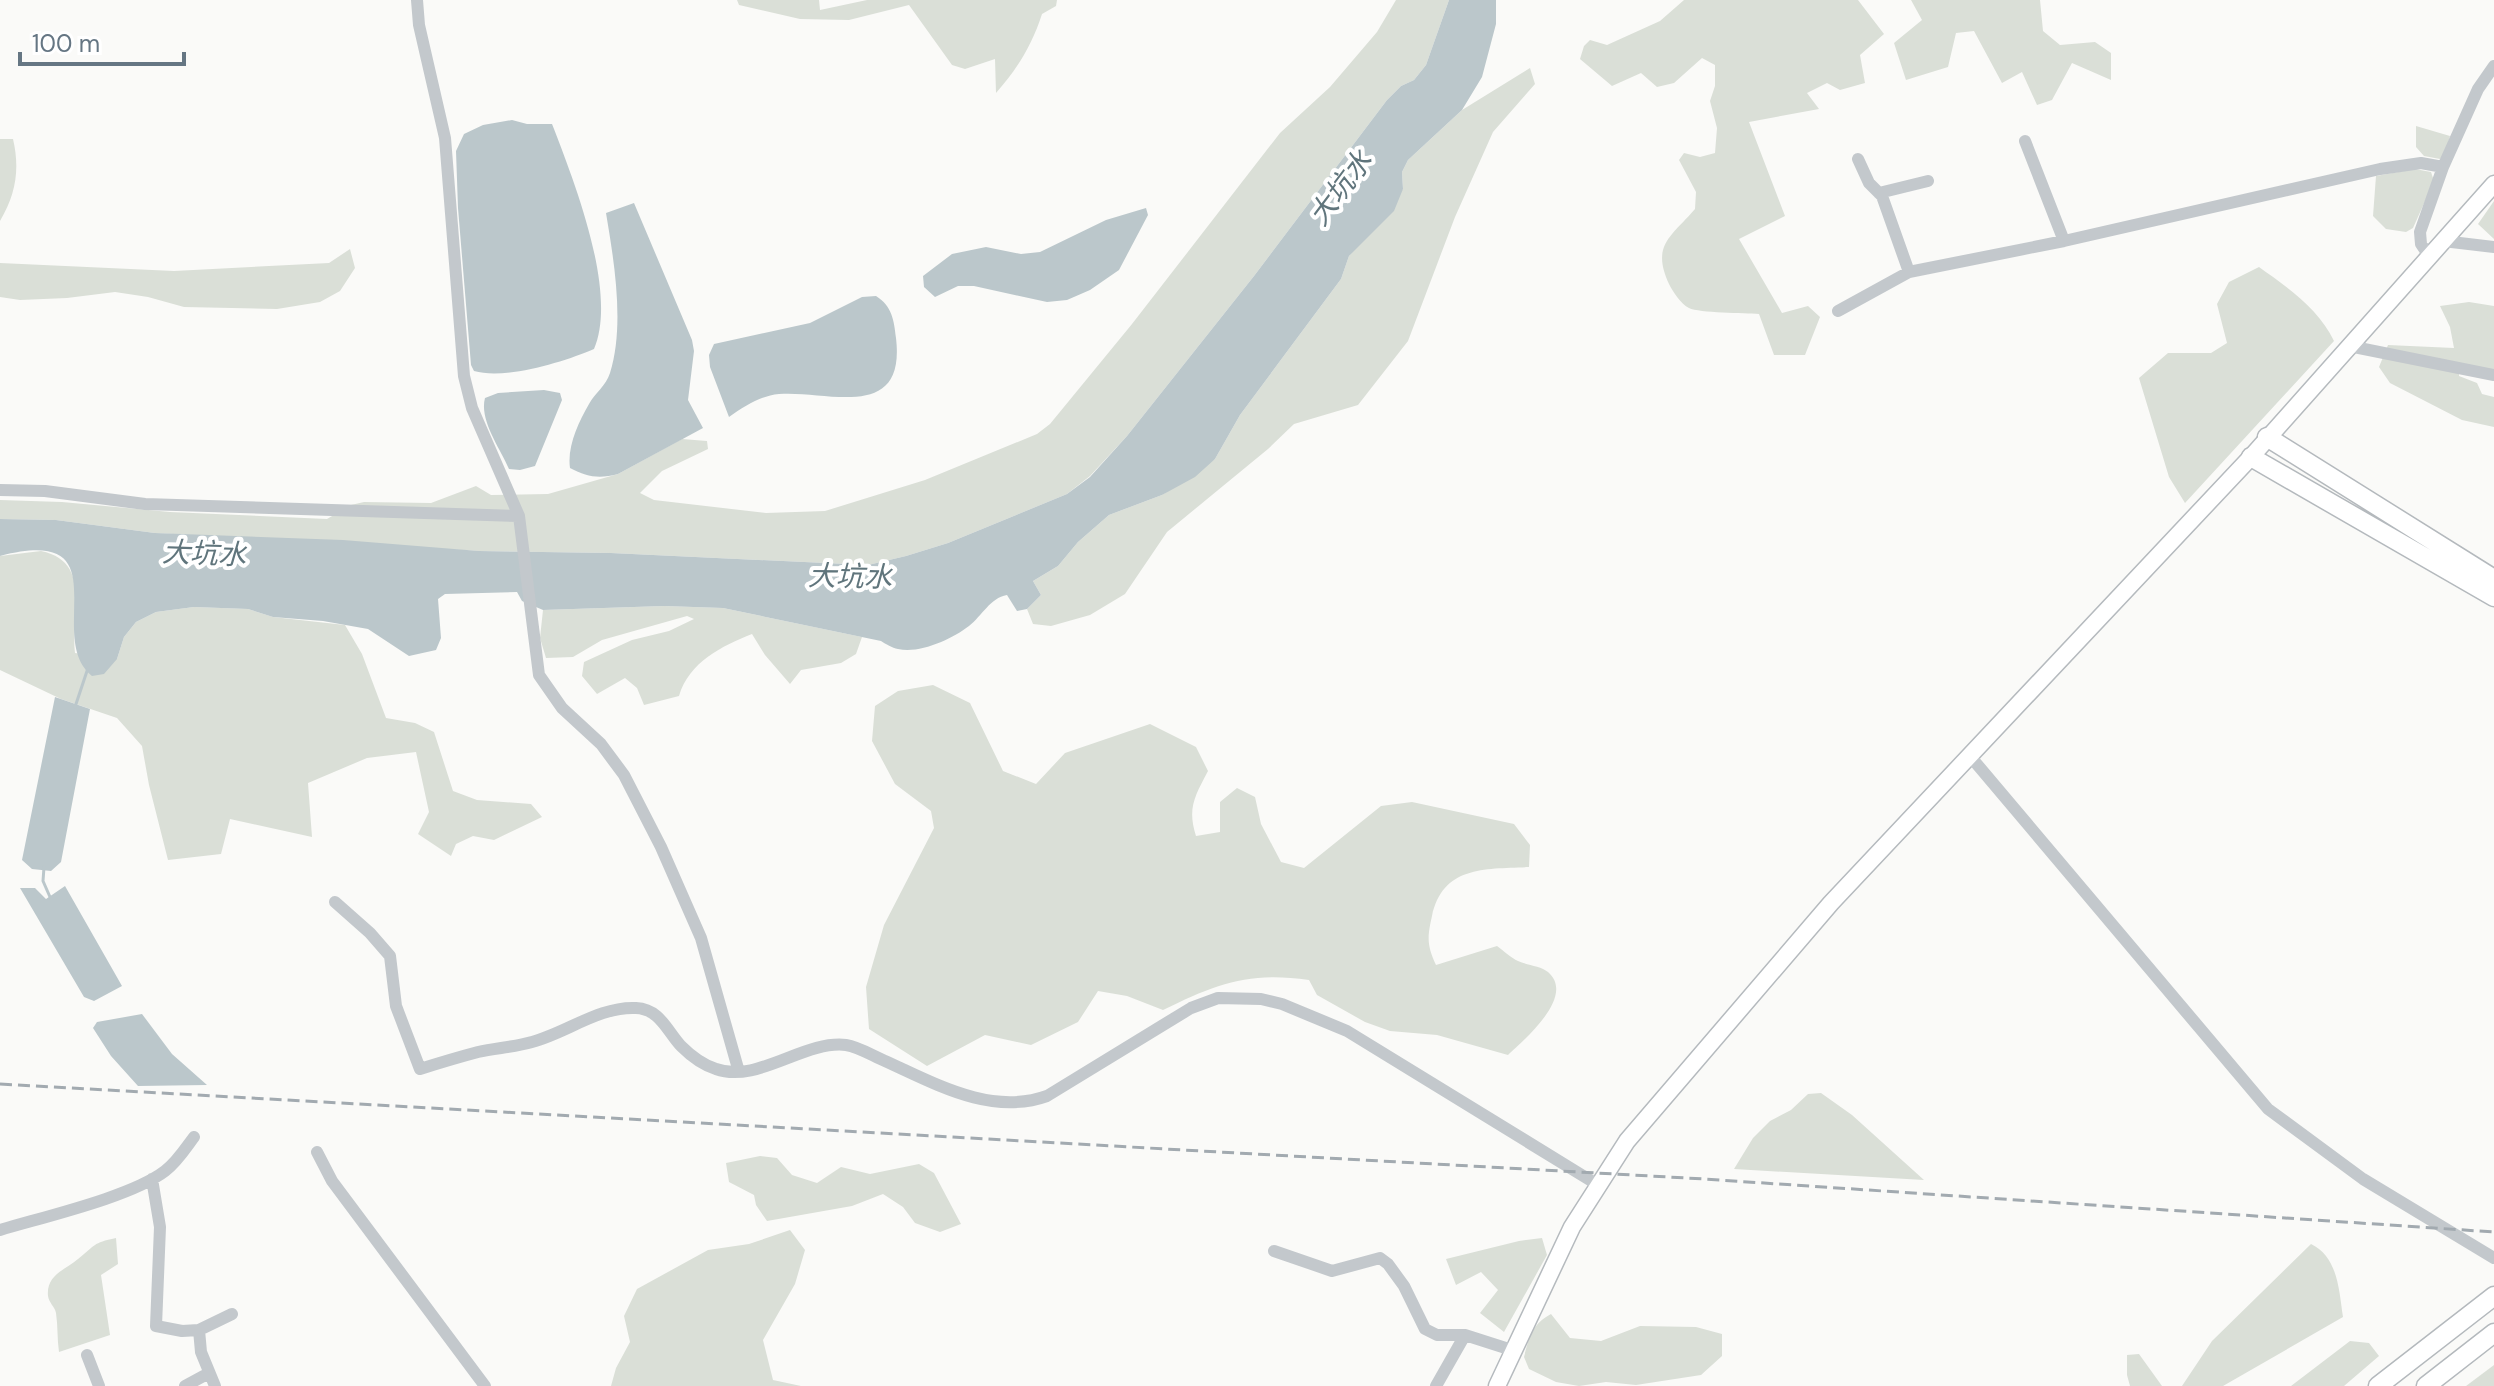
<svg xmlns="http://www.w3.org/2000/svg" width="2494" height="1386" font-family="'DM Sans','Noto Sans SC',sans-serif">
	<rect width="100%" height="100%" fill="#fafaf8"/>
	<path fill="#dadfd7" d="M 737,0 L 819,0 L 820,10 L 867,0 L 1057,0 L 1056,6 L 1042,14 C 1032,45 1018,68 996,93 L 995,59 L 965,69 L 952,65 L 909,5 L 849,20 L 800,19 L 739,5 Z
		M 1396,0 L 1449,0 L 1426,65 L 1414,80 L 1401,86 L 1387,100 L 1254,276 L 1127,436 L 1090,476 L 1067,494 L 948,543 L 906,556 L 868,565 L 611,553 L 479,551 L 155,533 L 56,520 L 0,519 L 0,500 L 62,502 L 170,512 L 327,519 L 351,505 L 364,502 L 431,503 L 476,486 L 491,495 L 548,494 L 618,474 L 682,439 L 707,441 L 708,449 L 662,471 L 640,493 L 654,500 L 766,513 L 825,511 L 925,480 L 1037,434 L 1050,424 L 1132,324 L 1280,133 L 1330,87 L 1377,32 Z
		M 1684,0 L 1858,0 L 1884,34 L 1860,55 L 1865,83 L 1840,90 L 1827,83 L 1807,93 L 1819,109 L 1749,122 L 1785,216 L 1739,239 L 1782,313 L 1808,306 L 1820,317 L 1805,355 L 1774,355 L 1759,314 C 1745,313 1699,313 1689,308 C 1681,304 1673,292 1669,284 C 1651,245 1671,237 1695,209 L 1696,192 L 1679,160 L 1684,153 L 1700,157 L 1715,153 L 1717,128 L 1710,101 L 1715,86 L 1715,65 L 1702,58 L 1674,83 L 1657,87 L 1641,73 L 1612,86 L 1580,59 L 1584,46 L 1590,40 L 1607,45 L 1660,21 Z
		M 1911,0 L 2040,0 L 2043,31 L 2060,45 L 2095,42 L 2111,53 L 2111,80 L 2072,63 L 2052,100 L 2037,105 L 2022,72 L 2002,83 L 1974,31 L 1956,33 L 1948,67 L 1906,80 L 1894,43 L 1922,20 Z
		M 1530,68 L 1535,84 L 1493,132 L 1455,217 L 1408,341 L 1358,405 L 1294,424 L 1268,449 L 1167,532 L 1125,594 L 1090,615 L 1051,626 L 1033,624 L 1027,609 L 1041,595 L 1033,581 L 1058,566 L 1078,542 L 1109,515 L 1162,495 L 1215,459 L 1240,415 L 1341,279 L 1349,256 L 1403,189 L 1402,172 L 1408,160 L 1462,110 Z
		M 2416,126 L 2450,136 L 2445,154 L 2440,159 L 2424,156 L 2416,147 Z
		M 0,139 L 13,139 C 20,169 16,194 0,221 Z
		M 2415,169 L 2431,172 L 2434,181 L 2413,228 L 2406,232 L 2386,229 L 2373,216 L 2376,176 Z
		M 2494,201 L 2494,239 L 2478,224 Z
		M 350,249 L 355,268 L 340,291 L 320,302 L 277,309 L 184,307 L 148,297 L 115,292 L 67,298 L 20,300 L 0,297 L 0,263 L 174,271 L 329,263 Z
		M 2259,267 C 2287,287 2319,309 2334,341 L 2185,503 L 2169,477 L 2139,378 L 2168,353 L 2211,353 L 2227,343 L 2217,304 L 2229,282 Z
		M 2469,302 L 2494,306 L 2494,370 L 2459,368 L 2459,376 L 2477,383 L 2482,394 L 2494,397 L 2494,427 L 2462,420 L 2390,383 L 2379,367 L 2388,345 L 2454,348 L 2450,327 L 2440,306 Z
		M 41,551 C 93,562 70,614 75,653 L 117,659 L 124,637 L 136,622 L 156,612 L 194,607 L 248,609 L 273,617 L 345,625 L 362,654 L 386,718 L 415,723 L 434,732 L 453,791 L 477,800 L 531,804 L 542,817 L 494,840 L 473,836 L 456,844 L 451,856 L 418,834 L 429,812 L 416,752 L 367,758 L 308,783 L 312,837 L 230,819 L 221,854 L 168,860 L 149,785 L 142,746 L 117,718 L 61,699 L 0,670 L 0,556 Z
		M 664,606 L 723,608 L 862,637 L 856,654 L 841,663 L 801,670 L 790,684 L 765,655 L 752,634 C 722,646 689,662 679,696 L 644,705 L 637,688 L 625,678 L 597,694 L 582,676 L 584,662 L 632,640 L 669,631 L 694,619 L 687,616 L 602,640 L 573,657 L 546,658 L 540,638 L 543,610 Z
		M 933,685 L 970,703 L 1003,771 L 1036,784 L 1065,753 L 1150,724 L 1196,747 L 1208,771 C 1195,796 1187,808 1196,836 L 1220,832 L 1220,802 L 1237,788 L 1255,797 L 1261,824 L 1281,862 L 1304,868 L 1381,806 L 1412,802 L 1514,824 L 1530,845 L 1529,867 C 1486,869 1443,865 1432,916 C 1427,938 1427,945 1436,965 L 1497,946 C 1504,951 1511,958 1518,961 C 1527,965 1541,966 1548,972 C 1576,996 1525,1039 1508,1055 L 1437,1035 L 1390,1031 L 1365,1022 L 1317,995 L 1309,980 C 1249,971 1216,984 1163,1010 L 1127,996 L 1098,991 L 1078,1022 L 1031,1045 L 985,1035 L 927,1066 L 869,1029 L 866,987 L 884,925 L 934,828 L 931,811 L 895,784 L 872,741 L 875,706 L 898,691 Z
		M 1821,1093 L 1852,1115 L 1924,1180 L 1734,1169 L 1753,1138 L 1770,1121 L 1791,1110 L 1808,1094 Z
		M 760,1156 L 777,1158 L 792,1175 L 817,1183 L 841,1167 L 870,1174 L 919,1164 L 934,1173 L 961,1224 L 940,1232 L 915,1223 L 903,1207 L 883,1194 L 852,1206 L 767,1221 L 756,1205 L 754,1195 L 729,1182 L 726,1163 Z
		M 790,1230 L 805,1250 L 795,1284 L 763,1340 L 773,1380 L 801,1386 L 611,1386 L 616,1368 L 630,1342 L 624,1316 L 637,1289 L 708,1250 L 749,1244 Z
		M 116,1238 L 118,1264 L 101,1275 L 110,1335 L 59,1352 C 57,1339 58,1326 56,1313 C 55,1307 49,1303 48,1296 C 46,1275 65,1270 78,1259 C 96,1245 92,1243 116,1238 Z
		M 1542,1238 L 1547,1255 L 1504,1332 L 1480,1313 L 1498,1290 L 1481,1272 L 1456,1285 L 1446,1259 L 1519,1241 Z
		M 2311,1244 C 2338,1257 2339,1290 2343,1317 L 2223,1386 L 2182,1386 L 2212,1341 Z
		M 1551,1314 L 1570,1338 L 1601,1341 L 1640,1326 L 1696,1327 L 1722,1334 L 1722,1356 L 1701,1375 L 1636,1385 L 1606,1382 L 1579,1386 L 1556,1382 L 1529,1369 L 1524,1357 C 1529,1338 1532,1324 1551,1314 Z
		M 2350,1341 L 2369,1343 L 2379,1356 L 2344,1386 L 2291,1386 Z
		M 2139,1354 L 2162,1386 L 2130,1386 L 2127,1375 L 2127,1355 Z
		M 2494,1365 L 2494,1386 L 2466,1386 Z"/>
	<path fill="#bbc7cb" d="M 1449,0 L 1496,0 L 1496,24 L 1482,77 L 1462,110 L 1408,160 L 1402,172 L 1403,189 L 1394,211 L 1349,256 L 1341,279 L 1240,415 L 1215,459 L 1195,477 L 1162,495 L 1109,515 L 1078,542 L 1058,566 L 1033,581 L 1041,595 L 1027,609 L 1017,611 L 1007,595 C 990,598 982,616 969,626 C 952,639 920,654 898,649 C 892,648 886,644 881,641 L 723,608 L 664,606 L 543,610 L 522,601 L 517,592 L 445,594 L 438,599 L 441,638 L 436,650 L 409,656 L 368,629 L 323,621 L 273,617 L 248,609 L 194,607 L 156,612 L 136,622 L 124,637 L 117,659 L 104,674 L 92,676 C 43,637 124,524 0,556 L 0,519 L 56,520 L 155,533 L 343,540 L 479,551 L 611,553 L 868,565 L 906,556 L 948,543 L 1067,494 L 1090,477 L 1127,436 L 1254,276 L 1387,100 L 1401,86 L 1414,80 L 1426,65 Z
		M 512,120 L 527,124 L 552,124 L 554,129 C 575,184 618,293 594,349 C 564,362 505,380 474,371 L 471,365 L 458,208 L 456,151 L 464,134 L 483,125 Z
		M 634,203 L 692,340 L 694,351 L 688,400 L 703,428 L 618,474 C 599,479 587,477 570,468 C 567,447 578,423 589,404 C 595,393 606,386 610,373 C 625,325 614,261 606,213 Z
		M 1146,208 L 1148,215 L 1119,270 L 1090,290 L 1067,300 L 1047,302 L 974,286 L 958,286 L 935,297 L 924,287 L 923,276 L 952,254 L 986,247 L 1021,254 L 1040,252 L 1106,220 Z
		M 876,296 C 892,306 894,320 896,338 C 906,423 827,390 779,394 C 760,396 745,406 729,417 L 710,367 L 709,355 L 714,344 L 810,323 L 862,297 Z
		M 544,390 L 560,393 L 562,400 L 535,466 L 520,470 L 509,469 C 500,448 479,420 485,398 L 498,393 Z
		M 55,697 L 90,709 L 61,862 L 51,871 L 32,869 L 22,860 Z
		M 65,886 L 122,986 L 94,1001 L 84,997 L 20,888 L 35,888 L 46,899 Z
		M 142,1014 L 172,1054 L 207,1085 L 138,1086 L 111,1056 L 93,1028 L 97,1022 Z"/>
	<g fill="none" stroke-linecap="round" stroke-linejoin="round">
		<path stroke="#bbc7cb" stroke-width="3" d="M 75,707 L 88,668
			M 44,867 L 43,881 L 50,897"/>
		<defs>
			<path id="major" d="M 1497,1386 L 1572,1227 L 1627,1141 L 1831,903 L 2251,457 L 2494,184"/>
			<path id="highway" d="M 2267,437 L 2494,579
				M 2251,457 L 2494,597
				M 2378,1386 L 2494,1296
				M 2426,1386 L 2494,1333"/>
		</defs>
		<use href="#major" stroke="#b5babe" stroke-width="19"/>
		<use href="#highway" stroke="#b4b9bd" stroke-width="21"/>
		<path stroke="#c3c8cc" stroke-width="12" d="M 417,0 L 419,25 L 445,138 L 464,376 L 472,408 L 519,516 L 539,675 L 562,708 L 601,744 L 624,775 L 661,847 L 701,938 L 739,1072
			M 2025,141 L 2064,241
			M 1858,159 L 1869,183 L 1882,196 L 1909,272
			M 1879,193 L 1928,181
			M 2443,241 L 2494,247
			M 2429,256 L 2421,244 L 2420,232 L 2443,167 L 2478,89 L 2494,66
			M 1838,311 L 1909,272 L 2064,241 L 2380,169 L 2421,163 L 2443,167
			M 2349,346 L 2494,375
			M 0,490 L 45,491 L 145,504 L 519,516
			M 1970,756 L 2268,1109 L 2363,1179 L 2494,1258
			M 335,902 L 370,933 L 390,956 L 396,1006 L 420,1069 C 439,1063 459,1057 478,1052 C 496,1048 515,1047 532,1042 C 566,1033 600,1006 636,1008 C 660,1009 667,1031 681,1046 C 690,1055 703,1065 716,1069 C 757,1084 804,1040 846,1045 C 859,1047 873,1056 885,1061 C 936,1084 991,1116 1047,1096 L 1191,1008 L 1218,998 L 1261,999 L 1282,1004 L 1347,1031 L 1598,1185
			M 317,1152 L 332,1181 L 485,1386
			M 152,1179 L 160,1227 L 156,1326 L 182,1331 L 199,1330
			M 0,1230 C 43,1217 131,1197 165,1171 C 177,1162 185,1149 194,1137
			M 1274,1251 L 1332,1271 L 1380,1258 L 1388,1264 L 1404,1286 L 1425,1329 L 1437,1335 L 1465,1335 L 1515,1351
			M 87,1355 L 99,1386
			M 185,1386 L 209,1373
			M 215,1386 L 201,1352 L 199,1330 L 232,1314
			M 1436,1386 L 1465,1335"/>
		<use href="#major" stroke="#fff" stroke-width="16"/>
		<use href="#highway" stroke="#fff" stroke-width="18"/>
		<path stroke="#a2aab0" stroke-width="3" stroke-dasharray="12 6" stroke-linecap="butt" d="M 0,1084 L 1704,1179 L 2494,1232"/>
	</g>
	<g text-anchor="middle" stroke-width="8" stroke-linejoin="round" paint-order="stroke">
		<g font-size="28" font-style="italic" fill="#60757c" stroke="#fff">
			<text transform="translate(1340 188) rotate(-53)" y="10">大坑水</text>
			<text transform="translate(204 553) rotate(2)" y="10">大坑水</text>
			<text transform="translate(850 576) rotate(1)" y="10">大坑水</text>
		</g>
	</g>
	<path d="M20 52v12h164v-12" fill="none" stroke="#657683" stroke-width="4"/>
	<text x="32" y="52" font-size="24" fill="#657683" stroke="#ffffff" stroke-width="6" paint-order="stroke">100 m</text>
</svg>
